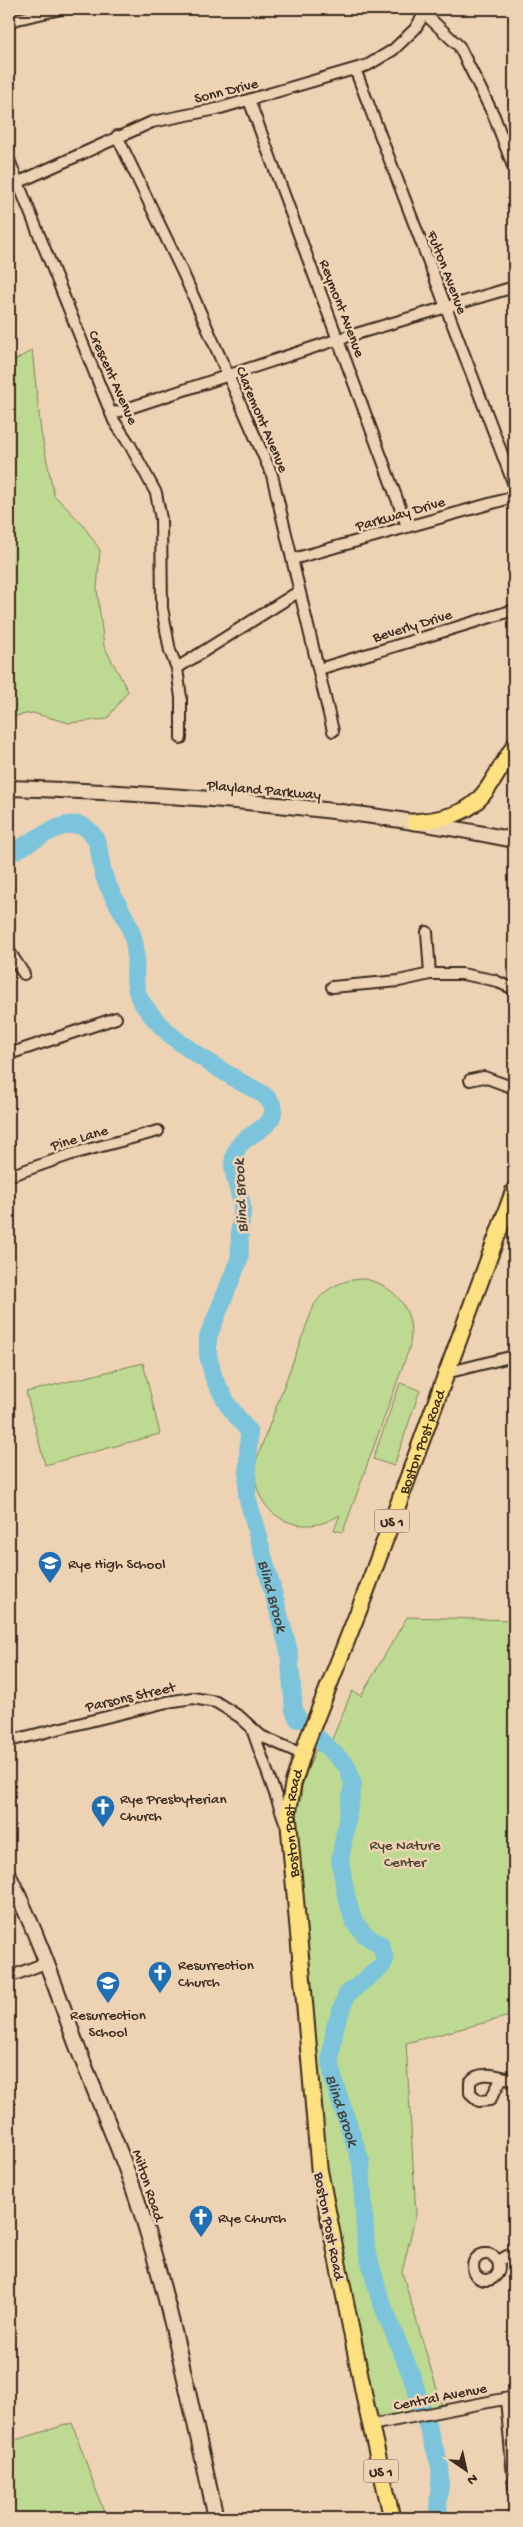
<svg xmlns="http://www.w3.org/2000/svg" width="523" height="2527" font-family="'Gochi Hand',sans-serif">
	<rect width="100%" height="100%" fill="#edd3b4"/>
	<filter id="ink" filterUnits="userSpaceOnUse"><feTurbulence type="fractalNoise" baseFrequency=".02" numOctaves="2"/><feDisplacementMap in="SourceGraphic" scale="10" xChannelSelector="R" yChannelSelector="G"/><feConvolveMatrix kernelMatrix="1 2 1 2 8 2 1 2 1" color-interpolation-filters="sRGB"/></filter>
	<g filter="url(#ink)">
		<path fill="#bed991" stroke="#7c8258" d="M 32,350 L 41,432 L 54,495 L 83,525 L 100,550 L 97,589 L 104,646 L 128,691 L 107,719 L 69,723 L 33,713 L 9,717 L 9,364 Z
			M 365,1279 C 399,1287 417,1314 409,1349 L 343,1532 L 334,1530 L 340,1515 C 297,1542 248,1512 256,1461 L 314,1305 C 326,1287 343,1279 365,1279 Z
			M 143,1363 L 160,1434 L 45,1465 L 26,1392 Z
			M 400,1383 L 420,1390 L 394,1466 L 373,1459 Z
			M 407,1617 L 514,1620 L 514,2015 L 406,2043 L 416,2214 L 402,2272 L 442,2406 L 376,2419 L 330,2196 L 295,1845 L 296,1804 L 301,1800 L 302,1784 L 315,1751 L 321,1749 L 326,1754 L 352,1691 L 361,1696 Z
			M 72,2423 L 106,2518 L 9,2518 L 9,2442 Z"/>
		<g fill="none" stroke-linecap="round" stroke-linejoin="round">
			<g stroke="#7bc4dc" stroke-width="18">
				<path id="s1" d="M 9,853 C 28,847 65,814 86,828 C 101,838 99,857 103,873 C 110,897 129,916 134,942 C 139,961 130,983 141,1001 C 163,1036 200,1057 234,1078 C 248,1088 265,1090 273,1106 C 277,1130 243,1132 236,1151 C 228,1170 240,1188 242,1207 C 243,1214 241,1219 240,1226 C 239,1238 241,1249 239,1260 L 208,1337 L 208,1355 L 214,1379 L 228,1405 L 249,1432 L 247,1496 L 289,1651 L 294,1710 L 298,1719"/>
				<path id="s2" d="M 319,1739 L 347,1766 L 353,1784 L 340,1861 L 346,1895 L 354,1922 L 365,1935 L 381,1945 L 385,1959 L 382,1966 L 347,1994 L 335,2027 L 330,2060 L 334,2082 L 361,2162 L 366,2247 L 380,2299 L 412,2377 L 440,2466 C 442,2484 436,2500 439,2518"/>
			</g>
			<defs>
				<path id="street" d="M 424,13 L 459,46 L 494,116 L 514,169
					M 9,21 L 61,9
					M 355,69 L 514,485
					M 249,100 L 407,526
					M 117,136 L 183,273 L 272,475 L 333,731
					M 9,160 L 114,421 L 130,445 L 156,493 L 161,519 L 162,608 L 170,651 L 177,668 L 181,698 L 181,738
					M 17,183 L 152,122 L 217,109 L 368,65 L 393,50 L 415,29 L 427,9
					M 111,414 L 339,339 L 514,287
					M 293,559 L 514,497
					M 177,668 L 298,592
					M 319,669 L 514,610
					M 427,932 L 430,974
					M 9,951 L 24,974
					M 332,987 L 399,981 L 430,974 L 462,974 L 493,980 L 514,989
					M 9,1054 L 116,1018
					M 470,1080 L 484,1077 L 514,1088
					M 9,1176 L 72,1154 L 158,1131
					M 446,1373 L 514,1356
					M 252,1729 L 285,1822
					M 9,1741 L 167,1702 L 193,1698 L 216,1702 L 240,1717 L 261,1736 L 302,1754
					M 9,1977 L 48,1962
					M 502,2078 L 490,2100 L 479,2101 L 470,2093 L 470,2082 C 479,2069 501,2077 514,2080
					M473 2267a13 13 0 1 1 26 0a13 13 0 1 1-26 0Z
					M 498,2261 L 514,2252
					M 506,2399 L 514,2487
					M 371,2425 L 514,2397"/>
				<path id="secondary" d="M 9,788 C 178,794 349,806 514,840
					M 9,1876 C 36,1930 55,1985 75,2041 C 95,2094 119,2145 137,2199 C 171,2303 192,2412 216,2518"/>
				<g id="primary">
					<path d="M 414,822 C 480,817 482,797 514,746"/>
					<path id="s3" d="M 392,2518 L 366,2405 L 319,2168 L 288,1814 L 293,1784 L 307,1741 L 364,1597 L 514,1190"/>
				</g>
			</defs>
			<use href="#street" stroke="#3b2a1e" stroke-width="14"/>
			<use href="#secondary" stroke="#3b2a1e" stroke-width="18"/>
			<use href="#primary" stroke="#3b2a1e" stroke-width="19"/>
			<use href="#street" stroke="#edd3b4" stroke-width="10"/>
			<use href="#secondary" stroke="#edd3b4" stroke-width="14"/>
			<use href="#primary" stroke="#fde080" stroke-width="15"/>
		</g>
	</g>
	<defs>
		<symbol id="school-pin" viewBox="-11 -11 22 30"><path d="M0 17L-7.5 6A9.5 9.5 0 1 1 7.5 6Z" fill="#1f6fb2" stroke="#edd3b4"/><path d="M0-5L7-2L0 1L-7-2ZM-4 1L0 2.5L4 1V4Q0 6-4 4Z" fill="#fff"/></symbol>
		<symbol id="church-pin" viewBox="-11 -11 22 30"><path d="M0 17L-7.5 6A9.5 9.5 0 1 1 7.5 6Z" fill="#1f6fb2" stroke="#edd3b4"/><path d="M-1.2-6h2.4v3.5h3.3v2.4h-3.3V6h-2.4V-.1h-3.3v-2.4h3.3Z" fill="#fff"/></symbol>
	</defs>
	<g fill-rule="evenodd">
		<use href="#school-pin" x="36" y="1549" width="28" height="38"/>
		<use href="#church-pin" x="89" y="1793" width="28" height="38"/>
		<use href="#church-pin" x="146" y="1959" width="28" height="38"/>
		<use href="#school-pin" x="94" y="1969" width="28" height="38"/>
		<use href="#church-pin" x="187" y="2203" width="28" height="38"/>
	</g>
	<g text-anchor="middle" stroke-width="5" stroke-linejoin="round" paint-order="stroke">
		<g fill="#edd3b4" stroke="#705d4b" stroke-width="1">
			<rect x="374.5" y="1509.5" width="35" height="23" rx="4"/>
			<rect x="363.5" y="2459.5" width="35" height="23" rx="4"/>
		</g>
		<g font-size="14" font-weight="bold" fill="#3b2a1e">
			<text x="392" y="1526">US 1</text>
			<text x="381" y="2476">US 1</text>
		</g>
		<g font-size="15" fill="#3b2a1e" stroke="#edd3b4">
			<text transform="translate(226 90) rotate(-14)" y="5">Sonn Drive</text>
			<text transform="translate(448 272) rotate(69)" y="5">Fulton Avenue</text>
			<text transform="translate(343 308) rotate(69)" y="5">Reymont Avenue</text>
			<text transform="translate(114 377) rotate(66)" y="5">Crescent Avenue</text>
			<text transform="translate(263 419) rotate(67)" y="5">Claremont Avenue</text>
			<text transform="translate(400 513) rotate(-16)" y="5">Parkway Drive</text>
			<text transform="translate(412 625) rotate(-17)" y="5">Beverly Drive</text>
			<text transform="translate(264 789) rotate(5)" y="5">Playland Parkway</text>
			<text transform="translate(79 1137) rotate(-16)" y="5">Pine Lane</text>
			<text dy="5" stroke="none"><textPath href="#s3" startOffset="1109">Boston Post Road</textPath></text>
			<text transform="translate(130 1696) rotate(-13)" y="5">Parsons Street</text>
			<text dy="5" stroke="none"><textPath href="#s3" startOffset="704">Boston Post Road</textPath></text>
			<text transform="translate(149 2185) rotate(72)" y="5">Milton Road</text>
			<text transform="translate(330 2226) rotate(79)" y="5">Boston Post Road</text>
			<text transform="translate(440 2396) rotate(-11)" y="5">Central Avenue</text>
		</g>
		<g font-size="15" fill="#3b2a1e" stroke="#edd3b4" text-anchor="start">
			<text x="68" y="1568">Rye High School</text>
			<text x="120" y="1803">Rye Presbyterian<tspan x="120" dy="17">Church</tspan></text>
			<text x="178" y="1969">Resurrection<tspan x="178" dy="17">Church</tspan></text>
			<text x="108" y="2019" text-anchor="middle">Resurrection<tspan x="108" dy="17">School</tspan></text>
			<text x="218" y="2222">Rye Church</text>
		</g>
		<g font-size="15" fill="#4f442f" stroke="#edd3b4">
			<text x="405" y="1849">Rye Nature<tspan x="405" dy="17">Center</tspan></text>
		</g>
		<g font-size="16" font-style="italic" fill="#45413a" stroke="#edd3b4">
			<text transform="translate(239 1196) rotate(-93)" y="6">Blind Brook</text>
			<text dy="6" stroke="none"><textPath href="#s1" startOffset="969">Blind Brook</textPath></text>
			<text dy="6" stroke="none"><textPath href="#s2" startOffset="422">Blind Brook</textPath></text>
		</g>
	</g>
	<rect width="523" height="2527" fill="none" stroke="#edd3b4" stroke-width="30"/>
	<rect x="15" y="15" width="493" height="2497" fill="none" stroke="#3b2a1e" stroke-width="2" filter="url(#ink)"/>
	<g transform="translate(466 2470) rotate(146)" stroke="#edd3b4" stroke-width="4" paint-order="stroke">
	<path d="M0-4L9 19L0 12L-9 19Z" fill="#3b2a1e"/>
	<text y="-8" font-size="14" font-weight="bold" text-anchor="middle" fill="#3b2a1e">N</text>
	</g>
</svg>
